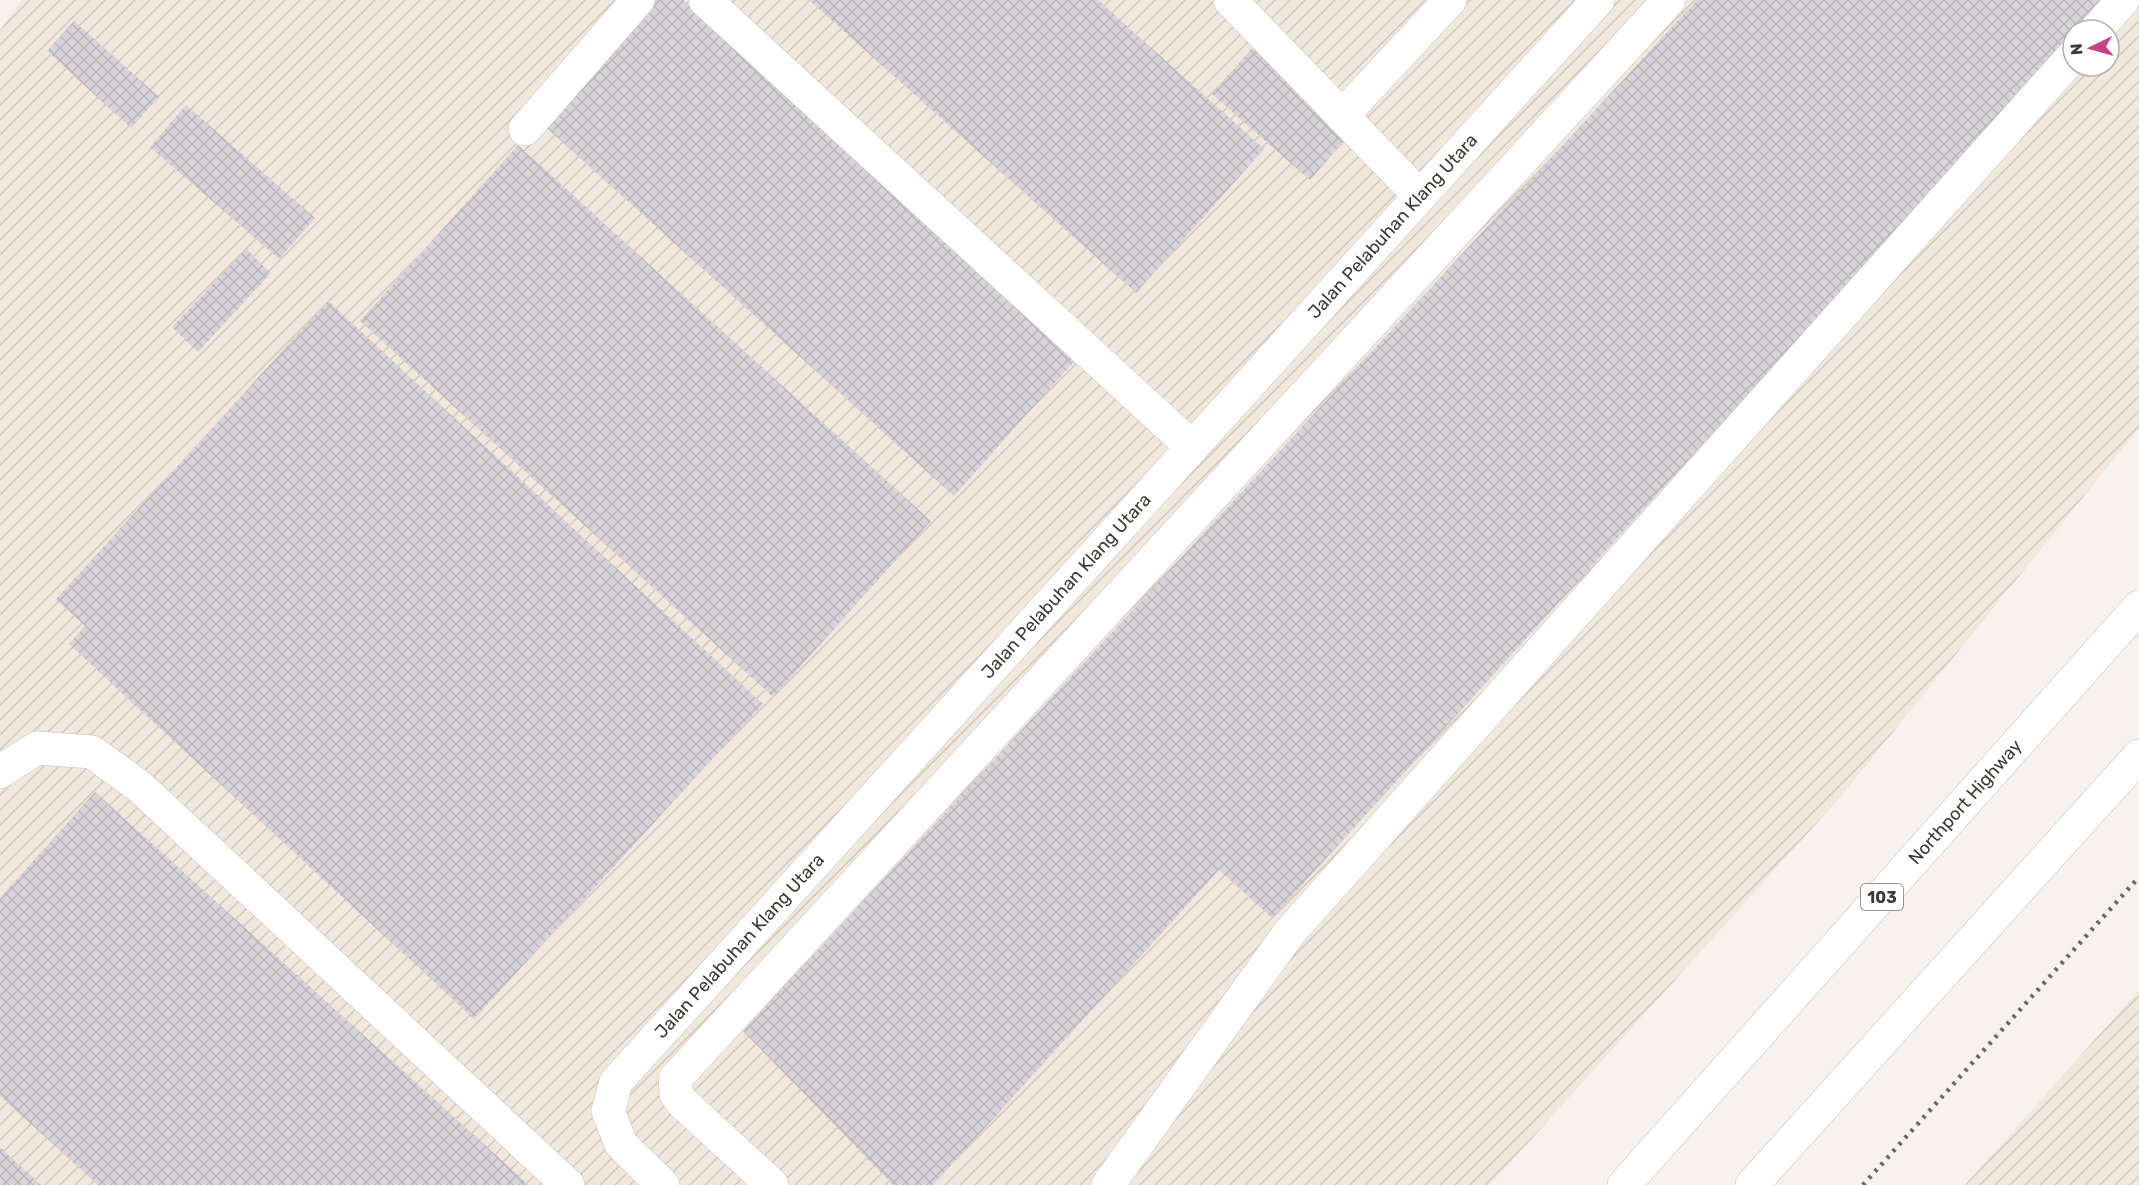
<svg xmlns="http://www.w3.org/2000/svg" width="2139" height="1185" font-family="Rubik,sans-serif">
	<defs>
		<pattern id="industrial-furrows" width="10" height="10" patternUnits="userSpaceOnUse" patternTransform="scale(1.5)"><rect width="10" height="10" fill="#f2e7dc"/><path d="M-1 1l2-2M0 10L10 0M9 11l2-2" fill="none" stroke="#d0c7bd"/></pattern>
		<pattern id="building-cross-hatch" width="8" height="8" patternUnits="userSpaceOnUse" patternTransform="scale(1.5)"><rect width="8" height="8" fill="#d7d3d9"/><path d="M0 0l8 8M0 8l8-8" fill="none" stroke="#b9b6bb"/></pattern>
	</defs>
	<rect width="100%" height="100%" fill="#f7f2ed"/>
	<path fill="url(#industrial-furrows)" fill-rule="evenodd" d="M 22,0 L 2139,0 L 2139,428 L 1843,794 L 1490,1185 L 0,1185 L 0,30 ZM 2073,30 L 2109,30 L 2109,66 L 2073,66 Z
		M 2139,990 L 2139,1185 L 1965,1185 Z"/>
	<path fill="url(#building-cross-hatch)" d="M 646,0 L 683,0 L 1078,357 L 954,496 L 538,120 Z
		M 809,0 L 1098,0 L 1264,149 L 1136,293 Z
		M 1697,0 L 2107,0 L 2079,30 L 2073,30 L 2073,37 L 1272,918 L 1219,870 L 933,1185 L 893,1185 L 743,1031 Z
		M 74,21 L 159,97 L 131,128 L 47,51 Z
		M 1252,48 L 1350,134 L 1310,180 L 1212,94 Z
		M 186,105 L 315,218 L 279,259 L 150,147 Z
		M 518,145 L 931,521 L 773,697 L 360,321 Z
		M 246,249 L 271,273 L 198,352 L 172,327 Z
		M 328,301 L 763,704 L 474,1019 L 69,644 L 85,626 L 56,599 Z
		M 95,792 L 529,1185 L 98,1185 L 0,1096 L 0,898 Z
		M 0,1147 L 41,1185 L 0,1185 Z"/>
	<g fill="none" stroke-linecap="round" stroke-linejoin="round">
		<defs>
			<g id="minor">
				<path d="M 705,0 L 1192,447"/>
				<path d="M 1230,0 L 1420,196"/>
				<path d="M 2096,30 L 2123,0"/>
				<path d="M 1342,116 L 1450,0"/>
				<path d="M 525,129 L 638,0"/>
				<path d="M 0,772 L 37,748 L 92,752 L 140,787 L 568,1185"/>
				<path id="s1" d="M 663,1185 L 621,1144 L 608,1111 L 616,1082 L 1598,0"/>
				<path d="M 772,1185 L 682,1102 L 676,1094 L 675,1079 L 1669,0"/>
				<path d="M 1108,1185 L 1289,933 L 2073,56"/>
			</g>
			<g id="major">
				<path id="s2" d="M 1624,1185 L 2139,607"/>
				<path d="M 1752,1185 L 2139,756"/>
			</g>
		</defs>
		<use href="#minor" stroke="#c8c2bd" stroke-width="34"/>
		<use href="#major" stroke="#c8c2bd" stroke-width="34"/>
		<use href="#minor" stroke="#fff" stroke-width="33"/>
		<use href="#major" stroke="#fff" stroke-width="33"/>
		<path stroke="#696663" stroke-width="4.5" stroke-dasharray="3 6" stroke-linecap="butt" d="M 1863,1185 L 2139,877"/>
	</g>
	<g text-anchor="middle" stroke-width="6" stroke-linejoin="round" paint-order="stroke">
		<rect fill="#fff" stroke="#767473" stroke-width="1.5" x="1861" y="884" width="42" height="26" rx="4.5"/>
		<g font-size="16" font-weight="bold" fill="#3c3937">
			<text x="1882" y="903">103</text>
		</g>
		<g font-size="18" fill="#3c3937" stroke="#fff">
			<text dy="6" stroke="none"><textPath href="#s1" startOffset="1280">Jalan Pelabuhan Klang Utara</textPath></text>
			<text dy="6" stroke="none"><textPath href="#s1" startOffset="794">Jalan Pelabuhan Klang Utara</textPath></text>
			<text dy="6" stroke="none"><textPath href="#s2" startOffset="513">Northport Highway</textPath></text>
			<text dy="6" stroke="none"><textPath href="#s1" startOffset="308">Jalan Pelabuhan Klang Utara</textPath></text>
		</g>
	</g>
	<g transform="translate(2091 48) rotate(265)"><circle r="28" fill="#ffffff" stroke="#b1b0af" stroke-width="1.5"/>
	<path d="M0-4.5L10 22L0 15L-10 22Z" fill="#c64185"/>
	<text y="-9" font-size="16" font-weight="bold" text-anchor="middle" fill="#3c3937">N</text>
	</g>
</svg>
